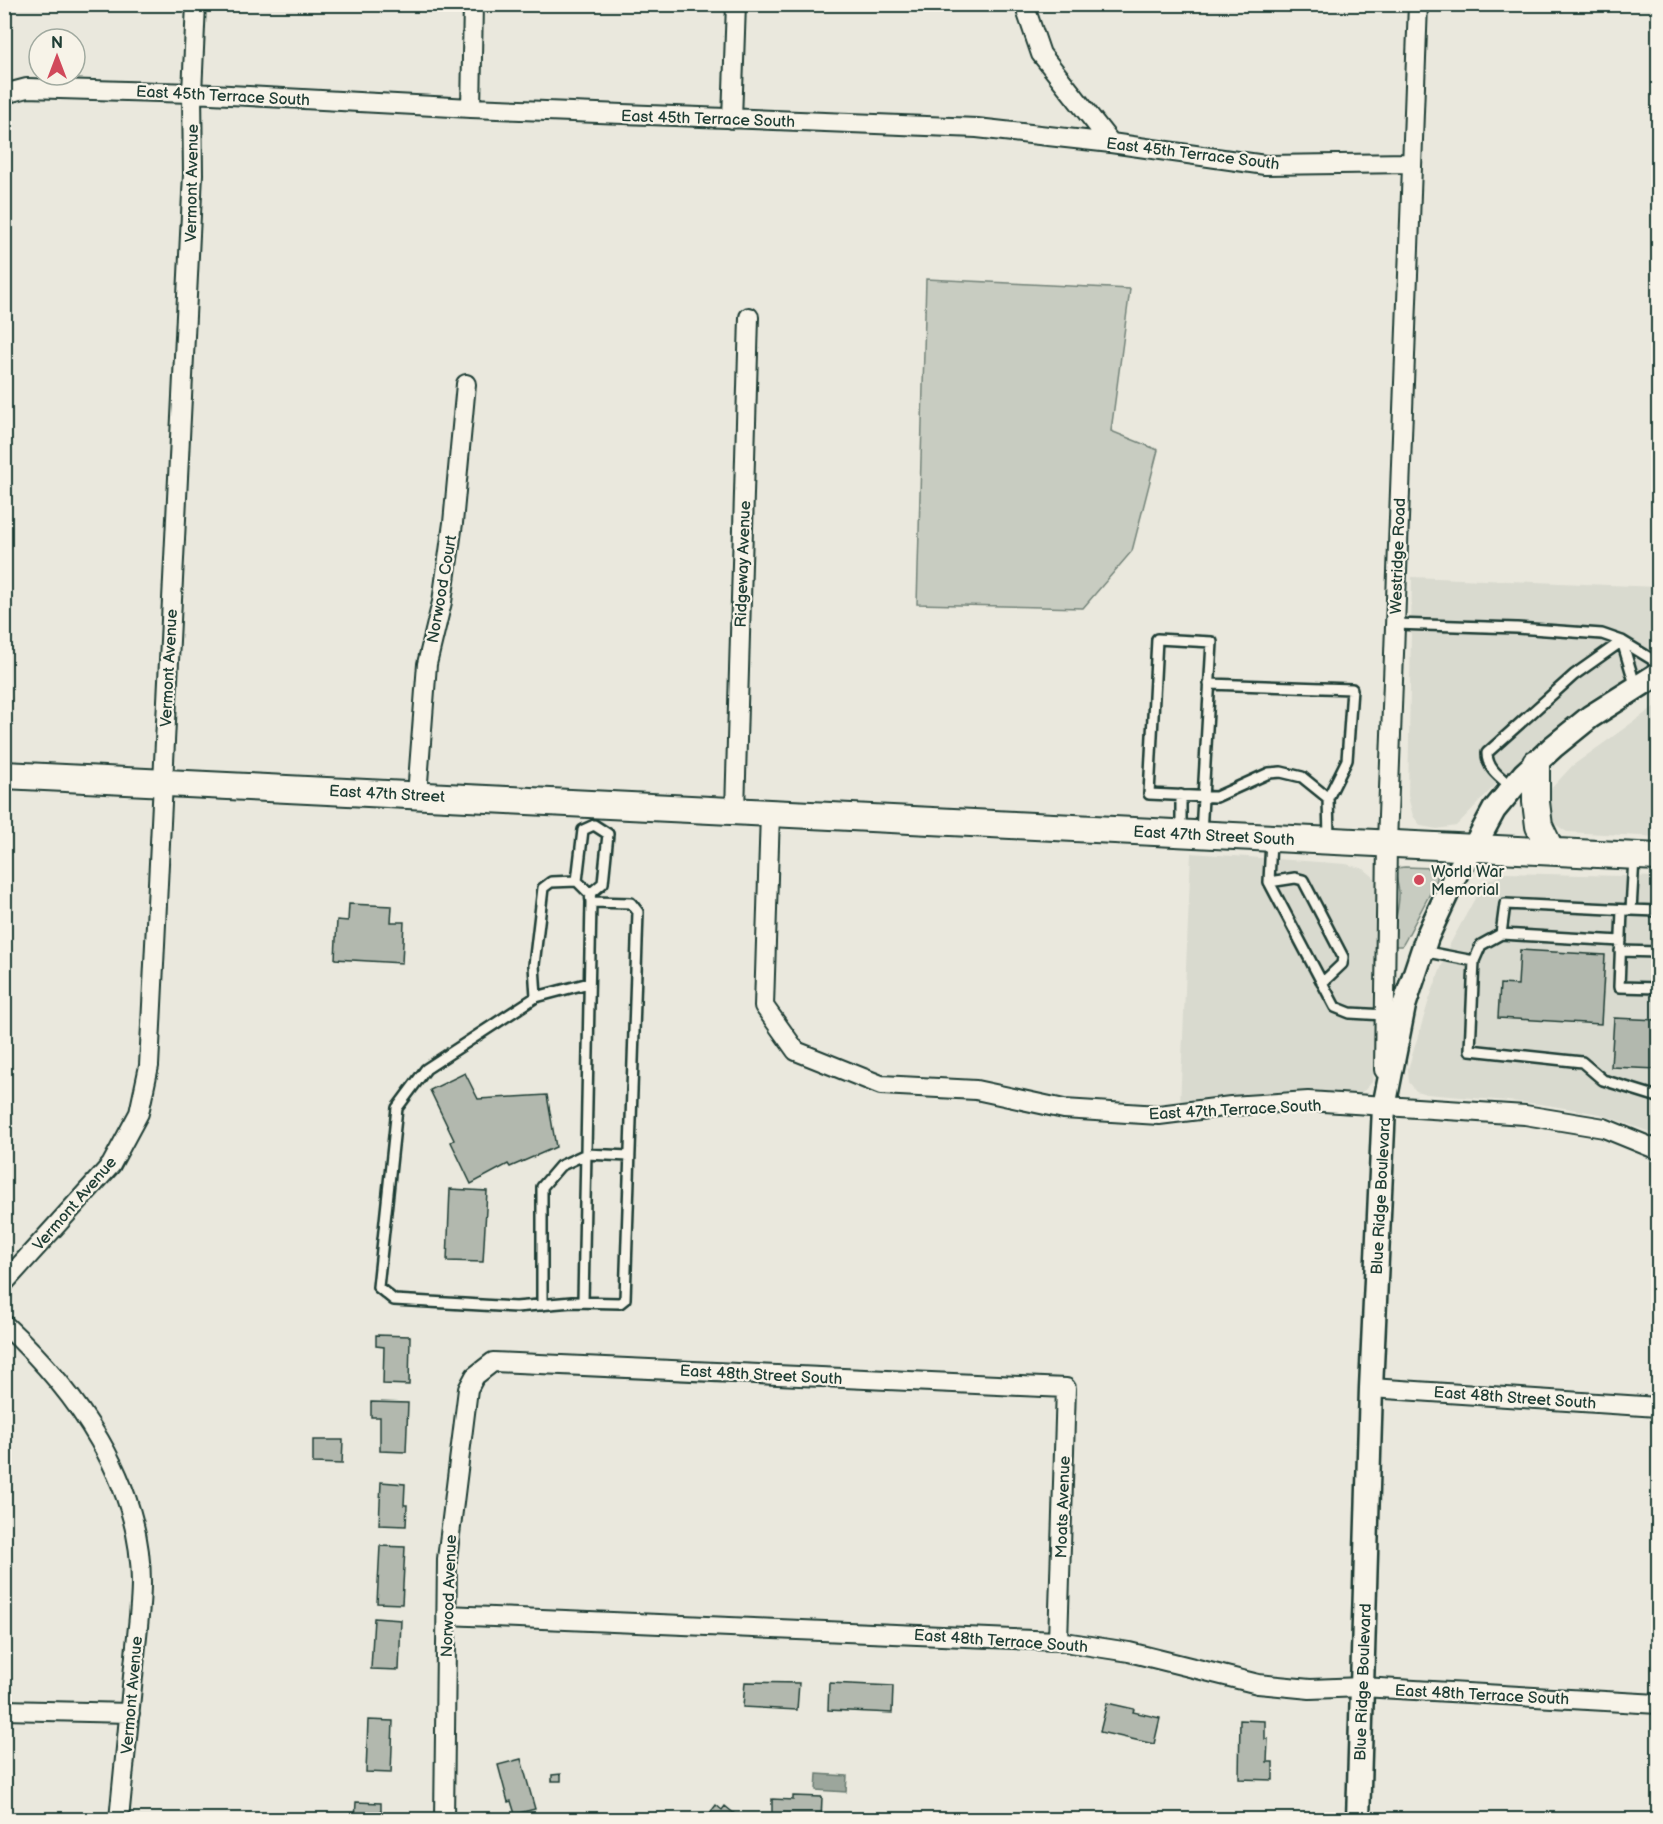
<svg xmlns="http://www.w3.org/2000/svg" width="1663" height="1824" font-family="'Balsamiq Sans',sans-serif">
	<rect width="100%" height="100%" fill="#eae8dd"/>
	<filter id="ink" filterUnits="userSpaceOnUse"><feTurbulence type="fractalNoise" baseFrequency=".0167" numOctaves="2"/><feDisplacementMap in="SourceGraphic" scale="12" xChannelSelector="R" yChannelSelector="G"/><feConvolveMatrix kernelMatrix="1 2 1 2 8 2 1 2 1" color-interpolation-filters="sRGB"/></filter>
	<g filter="url(#ink)">
		<path fill="#d9dacf" d="M 1412,577 L 1658,587 L 1658,661 L 1590,700 L 1533,746 L 1456,826 L 1437,829 L 1421,826 L 1413,816 L 1408,796 Z
			M 1658,704 L 1658,837 L 1567,832 L 1550,821 L 1549,791 L 1572,766 Z
			M 1191,853 L 1346,864 L 1364,869 L 1375,878 L 1379,892 L 1379,994 L 1374,1068 L 1372,1082 L 1366,1089 L 1359,1094 L 1349,1094 L 1285,1091 L 1180,1105 Z
			M 1505,873 L 1658,877 L 1658,1135 L 1600,1114 L 1541,1104 L 1427,1094 L 1416,1091 L 1409,1082 L 1408,1069 L 1429,1000 L 1450,944 L 1479,891 L 1488,881 Z"/>
		<path fill="#c8ccc1" stroke="#74847a" stroke-width="1.5" d="M 926,279 L 1130,289 L 1111,431 L 1158,450 L 1132,551 L 1083,608 L 917,604 Z
			M 1405,867 L 1433,868 L 1438,874 L 1436,882 L 1406,939 L 1402,946 L 1395,946 C 1391,928 1400,910 1399,892 C 1398,884 1395,877 1396,868 Z"/>
		<path fill="#9ca69c" stroke="#6a7c72" stroke-width="1.5" d="M 817,1774 L 847,1776 L 846,1792 L 816,1790 Z"/>
		<path fill="#b2b8ae" stroke="#1f3d34" stroke-width="1.5" d="M 349,904 L 392,906 L 391,922 L 404,922 L 402,963 L 335,959 L 337,920 L 348,921 Z
			M 1520,950 L 1605,955 L 1601,1024 L 1498,1018 L 1500,984 L 1518,985 Z
			M 1614,1018 L 1658,1020 L 1658,1069 L 1611,1067 Z
			M 465,1073 L 478,1099 L 547,1095 L 556,1147 L 510,1167 L 508,1164 L 471,1184 L 451,1142 L 454,1140 L 430,1090 Z
			M 450,1189 L 487,1191 L 483,1262 L 447,1261 Z
			M 376,1335 L 410,1336 L 409,1385 L 383,1384 L 384,1347 L 376,1346 Z
			M 371,1402 L 408,1403 L 406,1452 L 380,1451 L 380,1417 L 371,1417 Z
			M 313,1440 L 343,1440 L 342,1464 L 313,1463 Z
			M 381,1482 L 405,1484 L 404,1505 L 407,1505 L 406,1526 L 379,1525 Z
			M 380,1546 L 405,1547 L 402,1604 L 377,1603 Z
			M 374,1618 L 401,1620 L 399,1670 L 371,1669 Z
			M 745,1682 L 799,1683 L 797,1710 L 743,1707 Z
			M 829,1683 L 893,1686 L 892,1713 L 828,1710 Z
			M 1107,1703 L 1134,1709 L 1133,1712 L 1160,1718 L 1154,1744 L 1100,1732 Z
			M 368,1720 L 393,1721 L 391,1773 L 366,1772 Z
			M 1240,1720 L 1265,1721 L 1265,1739 L 1268,1739 L 1267,1762 L 1273,1762 L 1273,1780 L 1239,1779 Z
			M 521,1759 L 535,1809 L 515,1814 L 511,1801 L 508,1802 L 498,1765 Z
			M 561,1774 L 561,1781 L 552,1781 L 552,1775 Z
			M 793,1796 L 822,1797 L 821,1820 L 772,1820 L 772,1799 L 793,1800 Z
			M 356,1802 L 381,1803 L 381,1820 L 355,1820 Z
			M 716,1805 L 722,1810 L 725,1806 L 742,1820 L 714,1820 L 715,1818 L 710,1813 Z"/>
		<g fill="none" stroke-linecap="round" stroke-linejoin="round">
			<defs>
				<path id="service" d="M 1395,624 L 1517,628 L 1602,634 L 1622,641 L 1658,663
					M 1622,641 L 1636,688
					M 1209,684 L 1352,689 L 1347,760 L 1328,798
					M 1512,787 C 1500,777 1487,769 1487,753 L 1574,675 L 1622,641
					M 1181,832 L 1181,795
					M 1201,833 L 1212,642 L 1157,639 L 1149,794 L 1216,797 L 1269,773 L 1281,772 L 1302,777 L 1328,798 L 1329,838
					M 1271,840 L 1269,882 L 1335,1007 L 1350,1013 L 1385,1015
					M 1634,858 L 1631,910 L 1658,911
					M 1269,882 L 1295,878 L 1303,880 L 1343,957 L 1342,964 L 1322,983
					M 590,894 L 603,883 L 608,834 L 594,825
					M 1622,910 L 1619,987 L 1658,988
					M 1501,934 L 1621,941
					M 1422,951 L 1474,961 L 1470,1050 L 1582,1062 L 1603,1080 L 1658,1097
					M 1620,951 L 1658,952
					M 1474,961 L 1481,945 L 1501,934 L 1505,904 L 1631,910
					M 589,983 L 536,997 L 426,1069 L 397,1108 L 378,1287 L 394,1300 L 516,1307 L 572,1302 L 620,1303 L 625,1299 L 638,912 L 631,903 L 591,902
					M 536,997 L 534,965 L 543,888 L 551,882 L 577,881
					M 583,1301 L 591,902 L 590,894 L 577,881 L 583,830 L 594,825
					M 542,1305 L 542,1187 L 560,1166 L 586,1154 L 629,1156"/>
				<path id="minor" d="M 1027,4 L 1027,13 L 1041,54 L 1111,143
					M 4,94 L 27,88 L 192,93 L 471,108 L 977,128 L 1111,143 L 1265,165 L 1411,163
					M 471,108 L 473,4
					M 732,119 L 736,4
					M 417,795 L 427,664 L 442,602 L 453,523 L 466,384
					M 735,811 L 749,317
					M 770,813 L 764,1006 L 796,1051 L 881,1085 L 976,1090 L 1064,1109 L 1159,1115 L 1231,1106 L 1308,1101 L 1525,1115 L 1604,1128 L 1658,1150
					M 1384,1070 L 1387,843 L 1418,4
					M 4,1283 L 111,1165 L 139,1113 L 149,1066 L 193,174 L 192,93 L 196,4
					M 4,1324 C 76,1391 141,1481 141,1583 C 141,1607 137,1632 135,1656 C 130,1710 124,1765 119,1820
					M 1371,1388 L 1658,1407
					M 446,1615 L 1058,1641 L 1129,1652 L 1258,1684 L 1310,1689 L 1362,1687 L 1658,1704
					M 4,1710 L 130,1713
					M 444,1820 L 447,1559 L 468,1389 L 475,1376 L 493,1362 L 1066,1388 L 1058,1641"/>
				<path id="tertiary" d="M 1358,1820 L 1371,1388 L 1384,1107 L 1404,1006 L 1427,937 L 1457,872 L 1474,847 L 1494,810 L 1524,774 L 1553,747 L 1590,717 L 1658,674"/>
				<path id="secondary" d="M 1536,763 L 1536,802 L 1539,826 L 1551,851
					M 4,775 L 1658,857"/>
			</defs>
			<use href="#service" stroke="#1f3d34" stroke-width="14"/>
			<use href="#minor" stroke="#1f3d34" stroke-width="22"/>
			<use href="#tertiary" stroke="#1f3d34" stroke-width="27"/>
			<use href="#secondary" stroke="#1f3d34" stroke-width="30"/>
			<use href="#service" stroke="#f7f3e8" stroke-width="9"/>
			<use href="#minor" stroke="#f7f3e8" stroke-width="18"/>
			<use href="#tertiary" stroke="#f7f3e8" stroke-width="22"/>
			<use href="#secondary" stroke="#f7f3e8" stroke-width="26"/>
		</g>
	</g>
	<circle fill="#d1495b" stroke="#f7f3e8" stroke-width="2" cx="1419" cy="880" r="6"/>
	<g text-anchor="middle" stroke-width="4.5" stroke-linejoin="round" paint-order="stroke">
		<g font-size="16" fill="#1f3d34" stroke="#f7f3e8">
			<text transform="translate(223 95) rotate(3)" y="6">East 45th Terrace South</text>
			<text transform="translate(708 118) rotate(2)" y="6">East 45th Terrace South</text>
			<text transform="translate(1193 153) rotate(7)" y="6">East 45th Terrace South</text>
			<text transform="translate(191 183) rotate(-89)" y="6">Vermont Avenue</text>
			<text transform="translate(1397 556) rotate(-88)" y="6">Westridge Road</text>
			<text transform="translate(742 564) rotate(-88)" y="6">Ridgeway Avenue</text>
			<text transform="translate(441 589) rotate(-80)" y="6">Norwood Court</text>
			<text transform="translate(168 668) rotate(-87)" y="6">Vermont Avenue</text>
			<text transform="translate(387 793) rotate(3)" y="6">East 47th Street</text>
			<text transform="translate(1214 835) rotate(3)" y="6">East 47th Street South</text>
			<text transform="translate(1235 1109) rotate(-3)" y="6">East 47th Terrace South</text>
			<text transform="translate(1380 1196) rotate(-87)" y="6">Blue Ridge Boulevard</text>
			<text transform="translate(74 1203) rotate(-49)" y="6">Vermont Avenue</text>
			<text transform="translate(761 1374) rotate(3)" y="6">East 48th Street South</text>
			<text transform="translate(1515 1397) rotate(4)" y="6">East 48th Street South</text>
			<text transform="translate(1062 1507) rotate(-88)" y="6">Moats Avenue</text>
			<text transform="translate(448 1596) rotate(-88)" y="6">Norwood Avenue</text>
			<text transform="translate(1001 1640) rotate(4)" y="6">East 48th Terrace South</text>
			<text transform="translate(1362 1682) rotate(-88)" y="6">Blue Ridge Boulevard</text>
			<text transform="translate(1482 1694) rotate(3)" y="6">East 48th Terrace South</text>
			<text transform="translate(131 1695) rotate(-85)" y="6">Vermont Avenue</text>
		</g>
		<g font-size="16" fill="#1f3d34" stroke="#f7f3e8" text-anchor="start">
			<text x="1431" y="877">World War<tspan x="1431" dy="18">Memorial</tspan></text>
		</g>
	</g>
	<rect width="1663" height="1824" fill="none" stroke="#f7f3e8" stroke-width="24"/>
	<rect x="12" y="12" width="1639" height="1800" fill="none" stroke="#1f3d34" stroke-width="2" filter="url(#ink)"/>
	<g transform="translate(57 57)"><circle r="28" fill="#f7f3e8" stroke="#a1aaa0" stroke-width="1.5"/>
	<path d="M0-4.5L10 22L0 15L-10 22Z" fill="#d1495b"/>
	<text y="-9" font-size="16" font-weight="bold" text-anchor="middle" fill="#1f3d34">N</text>
	</g>
</svg>
